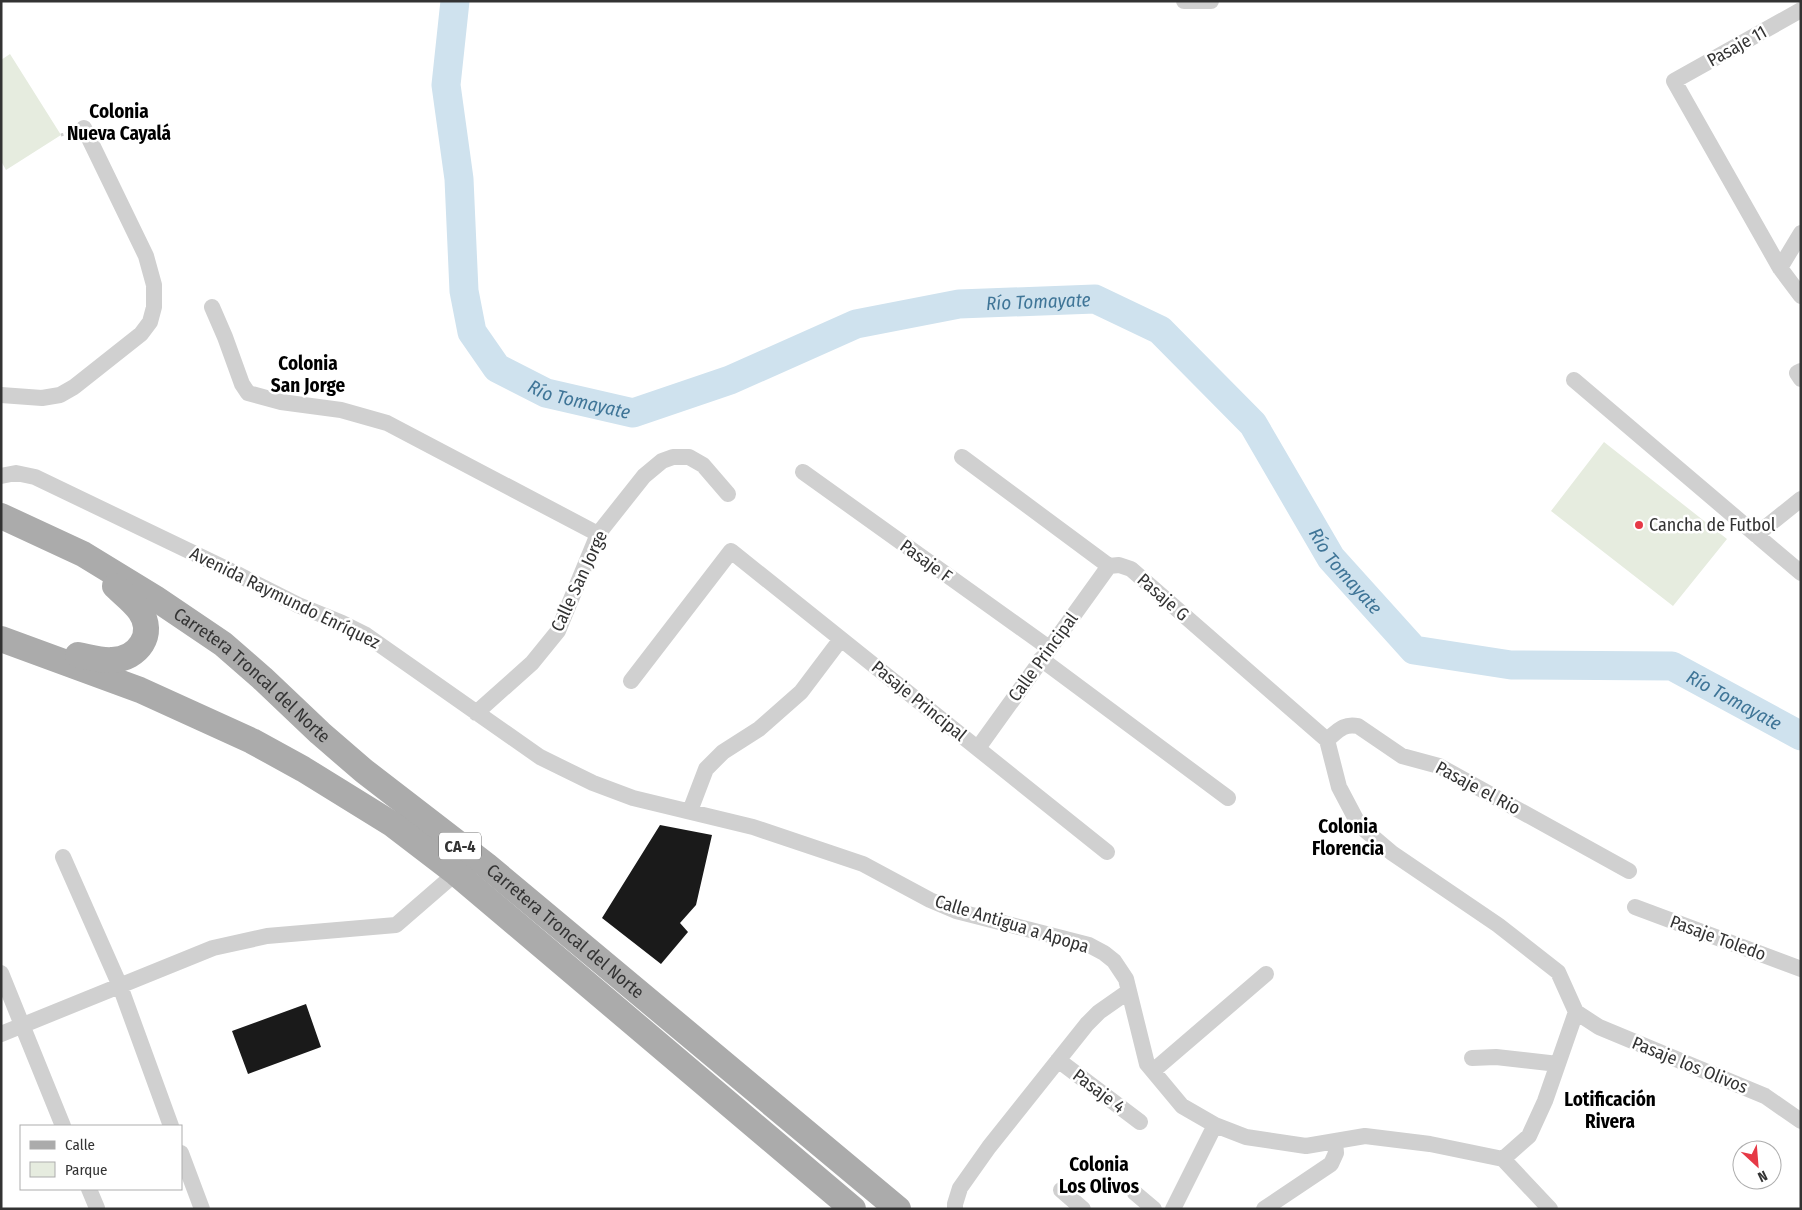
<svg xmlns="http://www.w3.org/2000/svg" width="1802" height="1210" font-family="'Fira Sans Condensed',sans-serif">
	<rect width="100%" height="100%" fill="#fff"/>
	<path fill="#e6ecdf" d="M 10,54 L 61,135 L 6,170 L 1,161 L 1,60 Z
		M 1604,442 L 1727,539 L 1673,606 L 1551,511 Z"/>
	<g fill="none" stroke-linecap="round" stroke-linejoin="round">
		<path stroke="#cfe2ee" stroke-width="29" id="s1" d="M 455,1 L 446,85 L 459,179 L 464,291 L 472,332 L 497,368 L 546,393 L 633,413 L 730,380 L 856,324 L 959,304 L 1095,299 L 1160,330 L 1253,424 L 1331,558 L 1414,650 L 1511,665 L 1672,666 L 1801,736"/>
	</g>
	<path fill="#1a1a1a" d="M 660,825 L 712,835 L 696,905 L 680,923 L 688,932 L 661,964 L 602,918 Z
		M 306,1004 L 321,1047 L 248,1074 L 232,1031 Z"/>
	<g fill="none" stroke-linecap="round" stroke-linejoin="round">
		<path stroke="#cdcdcd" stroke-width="3" stroke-dasharray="2.5 2.5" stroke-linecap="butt" d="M 61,135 L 69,133"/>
		<path stroke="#d0d0d0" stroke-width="16" d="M 1184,1 L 1211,1
			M 1801,10 L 1674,81 L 1780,268 L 1801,296
			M 1780,268 L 1801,233
			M 212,307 L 225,337 L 242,384 L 248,393 L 281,402 L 341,410 L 387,423 L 598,534
			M 1801,371 L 1797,373 L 1801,379
			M 1574,380 L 1801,573
			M 1,395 L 42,398 L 60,395 L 74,387 L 141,334 L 150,322 L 154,307 L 154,285 L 146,256 L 84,128
			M 962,457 L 1109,566 L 1119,565 L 1131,569 L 1327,740
			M 803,472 L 1049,648
			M 1,476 L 16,473 L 35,477 L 237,574 L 298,605 L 342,623 L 366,635 L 540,757 L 593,783 L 633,798 L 753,827 L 863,864 L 930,900 L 956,911 L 1089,945 L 1104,953 L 1114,961 L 1126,979 L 1147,1064 L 1182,1106 L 1215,1125 L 1246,1137 L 1306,1146 L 1365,1136 L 1430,1144 L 1503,1159 L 1550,1209
			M 1756,535 L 1801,499
			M 1041,659 L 1228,798
			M 631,681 L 731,551 L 1107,852
			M 476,713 L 532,663 L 558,631 L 598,534 L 644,476 L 662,461 L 673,457 L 689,457 L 703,465 L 728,494
			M 1327,740 L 1339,787 L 1359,825 L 1392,853 L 1498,925 L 1558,972 L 1576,1012 L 1545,1101 L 1529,1136 L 1503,1159
			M 1327,740 C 1338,731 1343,723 1358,726 L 1402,756 L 1439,766 L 1629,871
			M 978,748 L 1109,566
			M 690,811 L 706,769 L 723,752 L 759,729 L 801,692 L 841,639
			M 63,857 L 120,986 L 171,1126
			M 1635,907 L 1801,969
			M 1,973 L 63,1126
			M 1576,1012 L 1599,1027 L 1765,1096 L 1801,1121
			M 1,1034 L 213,948 L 267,936 L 396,925 L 456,873
			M 1472,1058 L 1496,1057 L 1558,1064
			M 1058,1060 L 1140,1122
			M 1153,1071 L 1266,974
			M 181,1153 L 202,1209
			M 89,1189 L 97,1208
			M 1061,1190 L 1083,1209
			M 1135,1193 L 1154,1209
			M 955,1209 L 955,1204 L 960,1188 L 989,1147 L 1087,1024 L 1099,1012 L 1129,991
			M 1173,1209 L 1215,1125
			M 1264,1209 L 1331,1164 L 1336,1153 L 1335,1141"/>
		<g stroke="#ababab" stroke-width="26">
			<path id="s2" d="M 1,516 L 83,554 L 155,598 L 223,644 L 262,678 L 320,733 L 364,771 L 486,865 L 898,1209"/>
			<path d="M 1,639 L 140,690 L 252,741 L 303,769 L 392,824 L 456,873 L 853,1209"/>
			<path d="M 78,655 C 89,657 102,661 112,660 C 138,659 156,634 140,611 C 134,602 123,594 115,586"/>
		</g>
	</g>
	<circle fill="#e63946" stroke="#fff" stroke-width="2" cx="1639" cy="525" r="5"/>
	<g text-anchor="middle" stroke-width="5" stroke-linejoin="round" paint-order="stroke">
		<rect fill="#fff" stroke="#707070" stroke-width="1" x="439" y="832.5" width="42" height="27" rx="4"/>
		<g font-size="16" font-weight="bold" fill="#333">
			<text x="460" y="852">CA-4</text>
		</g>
		<g font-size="18" fill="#333" stroke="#fff">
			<text transform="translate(1737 46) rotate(-29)" y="6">Pasaje 11</text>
			<text transform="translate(926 561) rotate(36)" y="6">Pasaje F</text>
			<text transform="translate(579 581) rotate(-65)" y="6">Calle San Jorge</text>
			<text transform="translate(1163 597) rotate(41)" y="6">Pasaje G</text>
			<text transform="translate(285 598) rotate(26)" y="6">Avenida Raymundo Enríquez</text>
			<text transform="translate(1043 657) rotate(-54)" y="6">Calle Principal</text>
			<text dy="6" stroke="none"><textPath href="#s2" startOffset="299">Carretera Troncal del Norte</textPath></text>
			<text transform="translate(919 701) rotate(39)" y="6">Pasaje Principal</text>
			<text transform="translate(1478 788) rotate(28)" y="6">Pasaje el Rio</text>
			<text transform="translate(1012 924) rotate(17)" y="6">Calle Antigua a Apopa</text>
			<text dy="6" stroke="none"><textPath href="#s2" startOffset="704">Carretera Troncal del Norte</textPath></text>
			<text transform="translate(1718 938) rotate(20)" y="6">Pasaje Toledo</text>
			<text transform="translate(1690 1065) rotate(22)" y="6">Pasaje los Olivos</text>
			<text transform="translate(1099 1091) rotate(37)" y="6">Pasaje 4</text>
		</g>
		<g font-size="18" fill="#333" stroke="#fff" text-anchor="start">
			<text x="1649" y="531">Cancha de Futbol</text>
		</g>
		<g font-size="19" font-weight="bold" fill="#000" stroke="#fff">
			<text x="119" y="118">Colonia<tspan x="119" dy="22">Nueva Cayalá</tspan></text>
			<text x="308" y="370">Colonia<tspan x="308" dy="22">San Jorge</tspan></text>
			<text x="1348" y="833">Colonia<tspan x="1348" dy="22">Florencia</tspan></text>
			<text x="1610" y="1106">Lotificación<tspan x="1610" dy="22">Rivera</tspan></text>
			<text x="1099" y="1171">Colonia<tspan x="1099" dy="22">Los Olivos</tspan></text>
		</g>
		<g font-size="19" font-style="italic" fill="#3f7597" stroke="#fff">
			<text dy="7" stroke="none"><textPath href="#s1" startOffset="946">Río Tomayate</textPath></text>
			<text dy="7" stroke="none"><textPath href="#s1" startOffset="466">Río Tomayate</textPath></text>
			<text dy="7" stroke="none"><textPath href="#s1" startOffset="1381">Río Tomayate</textPath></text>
			<text dy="7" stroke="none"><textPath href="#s1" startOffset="1816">Río Tomayate</textPath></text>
		</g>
	</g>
	<rect width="1802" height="1210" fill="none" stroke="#333333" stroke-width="5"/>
	<rect x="20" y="1125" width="162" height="65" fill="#ffffff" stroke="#adadad"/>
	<rect x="30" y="1141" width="25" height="8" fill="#ababab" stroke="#adadad"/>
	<text x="65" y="1150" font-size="15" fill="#333333">Calle</text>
	<rect x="30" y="1162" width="25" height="15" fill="#e6ecdf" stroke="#adadad"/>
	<text x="65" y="1175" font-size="15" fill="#333333">Parque</text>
	<g transform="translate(1757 1165) rotate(154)"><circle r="24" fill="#ffffff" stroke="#adadad"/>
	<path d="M0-4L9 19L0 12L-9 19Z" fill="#e63946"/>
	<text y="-8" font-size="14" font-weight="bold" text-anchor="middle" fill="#333333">N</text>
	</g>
</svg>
